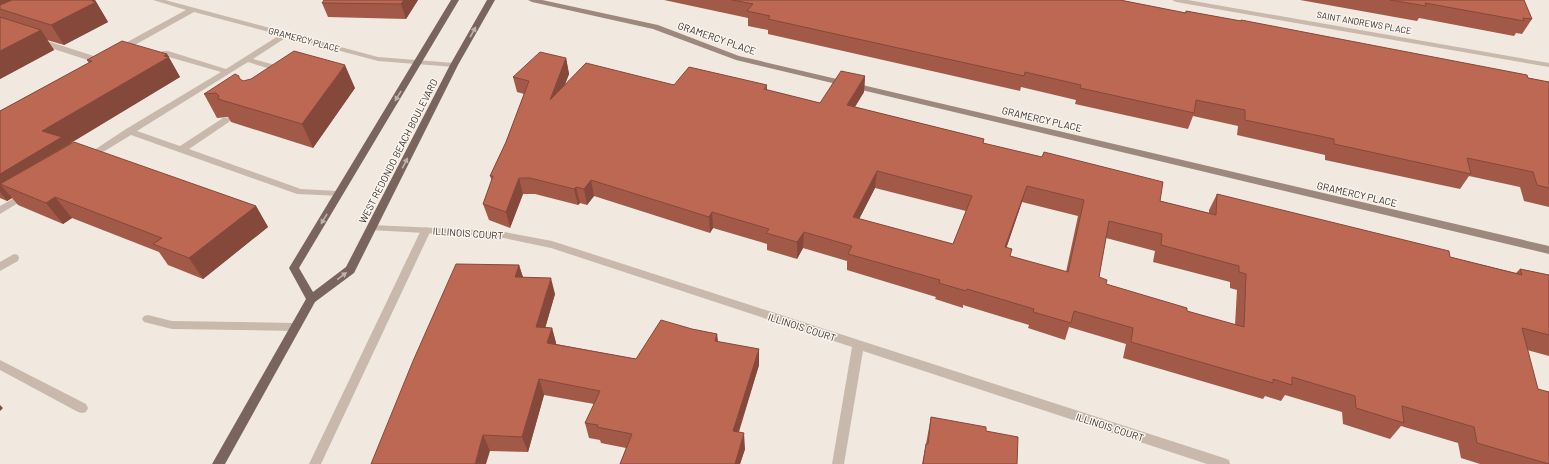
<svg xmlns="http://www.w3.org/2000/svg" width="1549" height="464" font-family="Barlow,sans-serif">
	<rect width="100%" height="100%" fill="#f1e9e0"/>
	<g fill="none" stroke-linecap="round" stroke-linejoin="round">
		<path fill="#c9b9ad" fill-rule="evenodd" d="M 283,33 L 286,33 L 290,35 L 253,59 L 286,68 L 286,72 L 280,72 L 248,62 L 137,131 L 180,146 L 223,118 L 229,118 L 230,120 L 229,122 L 189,149 L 301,189 L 338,191 L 343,194 L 341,196 L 297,194 L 131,135 L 90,160 L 87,161 L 82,158 L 126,129 L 221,72 L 162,55 L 162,51 L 168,51 L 226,69 Z
			M 35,39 L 41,39 L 103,59 L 104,61 L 103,63 L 97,63 L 35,43 Z
			M 25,192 L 30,195 L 28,197 L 0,214 L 0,206 Z
			M 426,227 L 431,230 L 321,464 L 309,464 L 421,230 Z
			M 14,254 L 18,255 L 19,258 L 18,261 L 0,271 L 0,262 Z
			M 148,315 L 172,321 L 295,323 L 299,324 L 301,327 L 299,330 L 295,331 L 172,329 L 144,322 L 142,319 L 144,316 Z
			M 0,360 L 86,404 L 88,408 L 86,412 L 82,413 L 78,412 L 0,370 Z"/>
		<path fill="#c9b9ad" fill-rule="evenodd" d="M 153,0 L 165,0 L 378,57 L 454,63 L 458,65 L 454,67 L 378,61 L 194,12 L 124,51 L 118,51 L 118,47 L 186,10 Z
			M 1172,0 L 1188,0 L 1549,63 L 1549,67 L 1176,2 Z
			M 373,225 L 499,231 L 552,241 L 1224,458 L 1229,460 L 1230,464 L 1207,464 L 863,351 L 844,464 L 832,464 L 852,347 L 551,248 L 499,237 L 369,230 L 368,228 L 369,226 Z"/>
		<path fill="#9d887e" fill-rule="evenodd" d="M 528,0 L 542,0 L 658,25 L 739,56 L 1549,246 L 1549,254 L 736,60 L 653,29 L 532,2 Z"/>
		<path fill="#79655d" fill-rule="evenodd" d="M 451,0 L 459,0 L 299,268 L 313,292 L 346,267 L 450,65 L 487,0 L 495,0 L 458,65 L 354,273 L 315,302 L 225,464 L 212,464 L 306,299 L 289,268 Z"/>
	</g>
	<path fill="#a35947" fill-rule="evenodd" d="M 0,0 L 95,0 L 108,22 L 64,45 L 47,40 L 54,50 L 0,79 Z
		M 418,0 L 406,19 L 328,17 L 322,3 Z
		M 664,0 L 1120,0 L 1185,13 L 1186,11 L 1240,21 L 1241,20 L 1549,82 L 1549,207 L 1524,201 L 1520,187 L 1469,176 L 1460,189 L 1325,160 L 1325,155 L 1237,135 L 1238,126 L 1193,116 L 1188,129 L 1075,104 L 1076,100 L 1021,87 L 1020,91 L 768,34 L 768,30 L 748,26 L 748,18 Z
		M 1300,0 L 1524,0 L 1532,19 L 1522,34 L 1516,33 L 1514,36 L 1419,18 L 1417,21 Z
		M 167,54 L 180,77 L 71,143 L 256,206 L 268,227 L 203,279 L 168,265 L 159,252 L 72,218 L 63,224 L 18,205 L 12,198 L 7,201 L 0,198 L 0,111 L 89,63 L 87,60 Z
		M 566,58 L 569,74 L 565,84 L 767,85 L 767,90 L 820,103 L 865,76 L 864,92 L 855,107 L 984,139 L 983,143 L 1160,201 L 1209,213 L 1209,210 L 1217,194 L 1450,257 L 1516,273 L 1520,269 L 1549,275 L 1549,356 L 1527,350 L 1549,464 L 1480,464 L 1461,458 L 1458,443 L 1401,426 L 1390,439 L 1343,424 L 1342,412 L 1285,395 L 1281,401 L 1265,396 L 1263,399 L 1123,358 L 1126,344 L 1069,327 L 1065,340 L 1028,328 L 1029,325 L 963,305 L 963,308 L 935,299 L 936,297 L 847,270 L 847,261 L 803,248 L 797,259 L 767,250 L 767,244 L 713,228 L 710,233 L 594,196 L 587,205 L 580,203 L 578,205 L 535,194 L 523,194 L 510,228 L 489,220 L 483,204 L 492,181 L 490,176 L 506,142 L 524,94 L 517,92 L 513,77 ZM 875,188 L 966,211 L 953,244 L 859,219 ZM 1022,202 L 1078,216 L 1066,272 L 1010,256 L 1006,248 ZM 1106,238 L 1155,251 L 1153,262 L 1230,282 L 1230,288 L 1237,290 L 1235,325 L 1187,311 L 1106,284 L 1099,277 Z
		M 242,80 L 243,81 L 355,88 L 313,148 L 231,122 L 228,117 L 217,118 L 204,94 Z
		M 519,265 L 523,277 L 555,294 L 545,327 L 552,328 L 556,343 L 556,344 L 636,359 L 692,329 L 717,334 L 718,342 L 759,349 L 759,365 L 739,432 L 745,449 L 740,464 L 620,464 L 626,448 L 601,443 L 600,440 L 589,438 L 585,423 L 594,404 L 544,395 L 528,452 L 490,451 L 371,464 Z
		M 931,417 L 986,431 L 1017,464 L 922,464 L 926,444 L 928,433 Z"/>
	<path fill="#84493a" d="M 0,0 L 25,0 L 0,9 Z
		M 95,0 L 108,22 L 64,45 L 51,25 Z
		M 404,0 L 418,0 L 406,19 L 401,4 Z
		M 41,30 L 54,50 L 0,79 L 0,51 Z
		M 167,54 L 180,77 L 67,145 L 0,184 L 12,198 L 7,201 L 0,192 L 0,174 L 42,131 Z
		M 566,58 L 569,74 L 553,116 L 550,100 Z
		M 345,65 L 355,88 L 313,148 L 302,124 Z
		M 865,76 L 864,92 L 846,121 L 847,105 Z
		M 877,171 L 875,188 L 852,233 L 853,217 Z
		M 519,178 L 523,194 L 510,228 L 506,212 Z
		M 591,180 L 594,196 L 587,205 L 584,189 Z
		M 1027,186 L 1022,202 L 1001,264 L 1005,247 Z
		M 576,187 L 580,203 L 578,205 L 574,189 Z
		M 55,197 L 72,218 L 63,224 L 46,203 Z
		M 256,206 L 268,227 L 203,279 L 189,258 Z
		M 712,212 L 713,228 L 710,233 L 709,217 Z
		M 804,232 L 803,248 L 797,259 L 797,242 Z
		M 519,265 L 524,281 L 515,277 Z
		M 551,278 L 555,294 L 541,343 L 536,327 Z
		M 552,328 L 556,343 L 552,359 L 547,343 Z
		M 717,334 L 718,350 L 715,341 Z
		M 759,349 L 759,365 L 734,446 L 733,431 Z
		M 539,379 L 544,395 L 528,452 L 522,437 Z
		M 0,405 L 3,408 L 0,411 Z
		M 744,433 L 745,449 L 740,464 L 735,464 Z
		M 483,435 L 490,451 L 486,464 L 475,464 Z"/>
	<path fill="#bd6853" stroke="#84493a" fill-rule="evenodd" d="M 12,0 L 95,0 L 92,1 L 96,2 L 51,25 L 0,9 L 0,5 Z
		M 324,0 L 404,0 L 401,4 L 322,3 Z
		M 732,0 L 1120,0 L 1186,13 L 1186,11 L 1241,21 L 1241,20 L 1527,75 L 1528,78 L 1549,82 L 1549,188 L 1537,185 L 1533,172 L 1467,158 L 1471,174 L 1334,144 L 1334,139 L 1245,120 L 1245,110 L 1196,100 L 1194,113 L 1080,88 L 1081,85 L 1025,72 L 1024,76 L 768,19 L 770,16 L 747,11 L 753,4 Z
		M 1390,0 L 1524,0 L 1532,19 L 1523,18 L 1524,21 L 1425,3 L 1426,6 Z
		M 0,17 L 41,30 L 0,51 Z
		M 122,41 L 167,54 L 164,56 L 169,57 L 42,131 L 62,137 L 0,174 L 0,111 L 92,61 L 87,60 Z
		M 294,51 L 345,65 L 302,124 L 218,99 L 219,96 L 216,93 L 204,94 L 235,74 L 239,76 L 239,78 L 243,81 L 251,79 Z
		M 540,52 L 566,58 L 550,100 L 586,63 L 674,85 L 689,67 L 767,85 L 764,89 L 820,103 L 841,71 L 865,76 L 847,105 L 984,139 L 983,143 L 1042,157 L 1044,152 L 1163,182 L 1160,201 L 1216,215 L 1217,194 L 1449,251 L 1450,257 L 1522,275 L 1520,269 L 1549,275 L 1549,335 L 1522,328 L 1538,389 L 1549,392 L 1549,464 L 1477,443 L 1474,427 L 1402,406 L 1404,423 L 1356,408 L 1355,396 L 1292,377 L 1292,385 L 1273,379 L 1273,383 L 1131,342 L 1133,328 L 1074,311 L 1071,323 L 1033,312 L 1034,309 L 967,289 L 966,291 L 939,283 L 940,280 L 848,254 L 852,246 L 804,232 L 797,242 L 766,233 L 769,229 L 712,212 L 709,217 L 591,180 L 584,189 L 576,187 L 574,189 L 530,178 L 519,178 L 506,212 L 483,204 L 493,176 L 490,176 L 506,142 L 529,81 L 513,77 ZM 877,171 L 972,196 L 953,244 L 853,217 ZM 1027,186 L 1084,200 L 1068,272 L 1010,256 L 1012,249 L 1005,247 ZM 1109,221 L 1162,234 L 1161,245 L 1239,266 L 1239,272 L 1246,274 L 1244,327 L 1187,311 L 1187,308 L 1106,284 L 1107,280 L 1099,277 Z
		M 74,142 L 256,206 L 189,258 L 153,244 L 162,238 L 55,197 L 46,203 L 0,184 Z
		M 456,264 L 519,265 L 515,277 L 551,278 L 536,327 L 552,328 L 547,343 L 636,359 L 661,320 L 692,329 L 717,334 L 715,341 L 759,349 L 733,431 L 744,433 L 735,464 L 620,464 L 632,434 L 597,427 L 598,425 L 585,423 L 600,391 L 539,379 L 522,437 L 483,435 L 475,464 L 371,464 L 413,361 Z
		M 931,417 L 986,427 L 986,431 L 1018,437 L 1017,464 L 923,464 L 926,444 L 928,444 Z"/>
	<defs><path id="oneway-solid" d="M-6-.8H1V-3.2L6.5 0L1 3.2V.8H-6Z"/></defs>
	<g fill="#bfb3ac">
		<use href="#oneway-solid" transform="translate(473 32) rotate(-61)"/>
		<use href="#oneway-solid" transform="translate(398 96) rotate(121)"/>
		<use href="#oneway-solid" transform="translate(405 163) rotate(-63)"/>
		<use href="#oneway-solid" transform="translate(324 219) rotate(121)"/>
		<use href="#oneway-solid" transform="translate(342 276) rotate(-37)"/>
	</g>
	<g text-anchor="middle" stroke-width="3" stroke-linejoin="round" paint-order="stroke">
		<g font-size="9" fill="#382f2b" stroke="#f9f3ed">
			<text transform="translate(1364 23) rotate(10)" y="3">SAINT ANDREWS PLACE</text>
			<text transform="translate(304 40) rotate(15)" y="3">GRAMERCY PLACE</text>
		</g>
		<g font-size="10" fill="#382f2b" stroke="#f9f3ed">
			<text transform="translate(717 38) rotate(19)" y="4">GRAMERCY PLACE</text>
			<text transform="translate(1042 119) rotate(13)" y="4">GRAMERCY PLACE</text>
			<text transform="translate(398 151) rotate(-63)" y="4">WEST REDONDO BEACH BOULEVARD</text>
			<text transform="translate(1357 194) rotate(13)" y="4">GRAMERCY PLACE</text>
			<text transform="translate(468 233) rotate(4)" y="4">ILLINOIS COURT</text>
			<text transform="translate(802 327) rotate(18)" y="4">ILLINOIS COURT</text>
			<text transform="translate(1110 427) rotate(18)" y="4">ILLINOIS COURT</text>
		</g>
	</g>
</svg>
